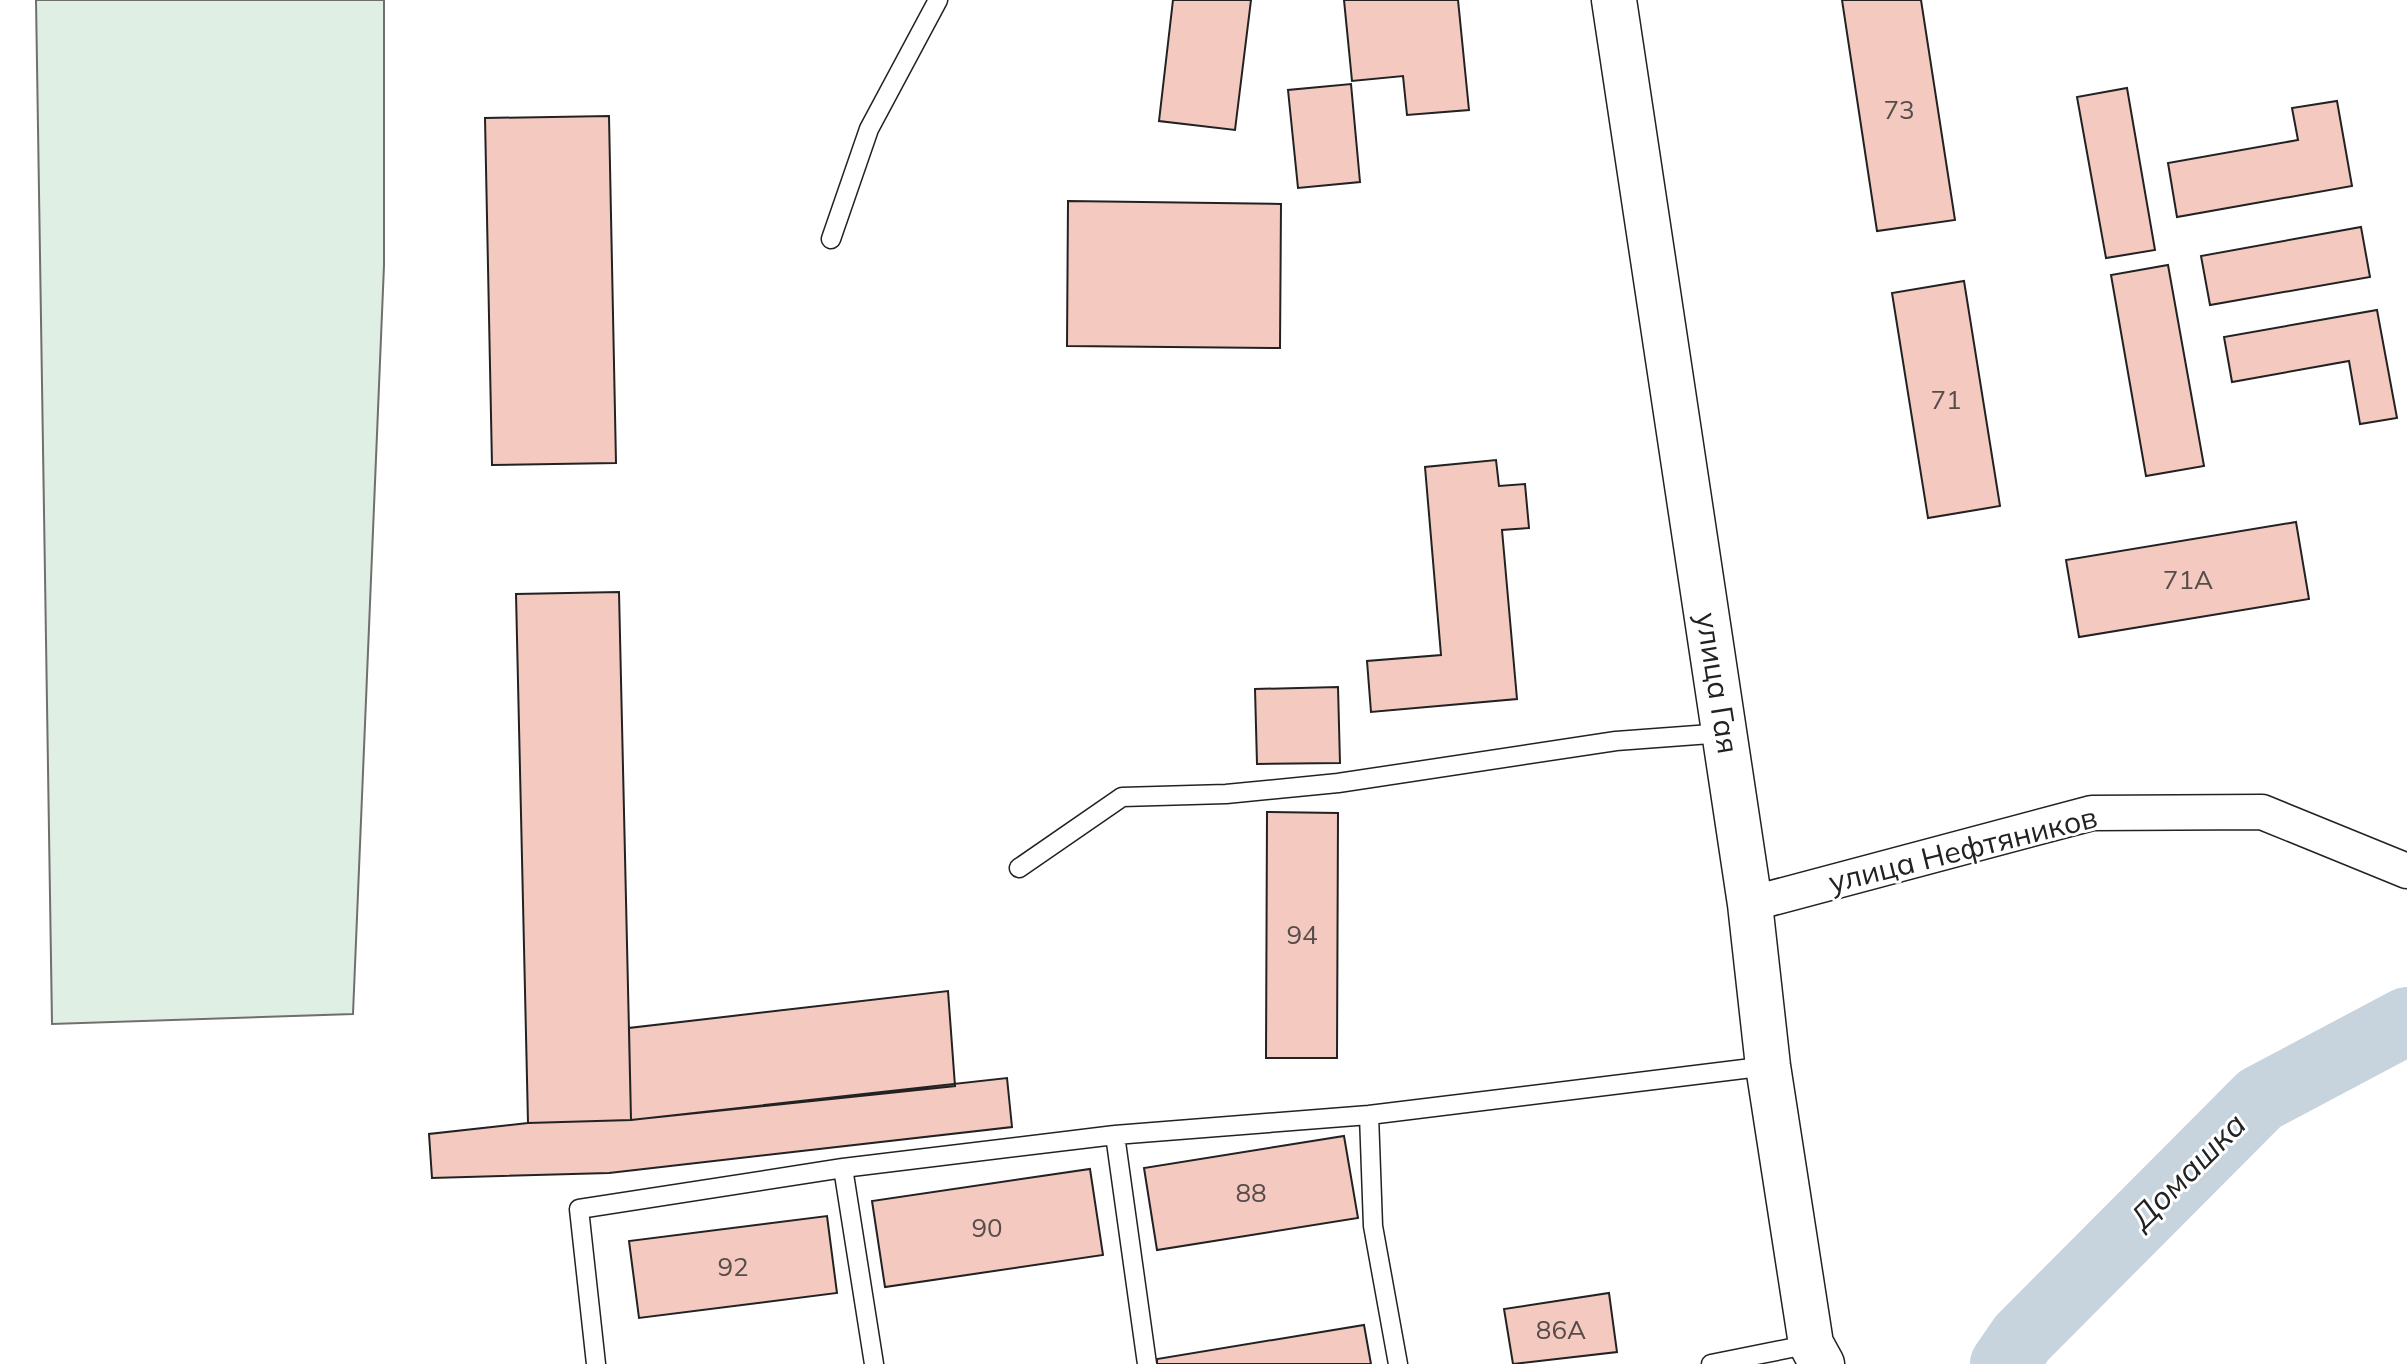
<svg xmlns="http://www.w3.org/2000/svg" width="2407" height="1364" font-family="Mulish,sans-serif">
	<rect width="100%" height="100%" fill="#fff"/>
	<path fill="#e0efe3" stroke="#6f6f6f" stroke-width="2" d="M 36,0 L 384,0 L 384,265 L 353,1014 L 52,1024 Z"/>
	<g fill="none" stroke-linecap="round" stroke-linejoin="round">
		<path stroke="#c7d3dd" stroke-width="68" d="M 2004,1364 L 2022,1338 L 2260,1099 L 2407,1021"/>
	</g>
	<path fill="#f3c9c0" stroke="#222" stroke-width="2" d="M 1173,0 L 1251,0 L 1235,130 L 1159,121 Z
		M 1344,0 L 1458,0 L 1469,110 L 1407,115 L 1403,76 L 1352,81 Z
		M 1842,0 L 1921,0 L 1955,220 L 1877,231 Z
		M 1351,84 L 1360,182 L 1298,188 L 1288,90 Z
		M 2127,88 L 2155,250 L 2106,258 L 2077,97 Z
		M 2337,101 L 2352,186 L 2177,217 L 2168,163 L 2298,140 L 2292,108 Z
		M 609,116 L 616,463 L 492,465 L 485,118 Z
		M 1068,201 L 1281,204 L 1280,348 L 1067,346 Z
		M 2361,227 L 2370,277 L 2210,305 L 2201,256 Z
		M 2168,265 L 2204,466 L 2146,476 L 2111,275 Z
		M 1964,281 L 2000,506 L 1928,518 L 1892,293 Z
		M 2377,310 L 2397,418 L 2360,424 L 2349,361 L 2232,382 L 2224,337 Z
		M 1496,460 L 1499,486 L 1525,484 L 1529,528 L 1502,530 L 1517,699 L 1371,712 L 1367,661 L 1441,655 L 1425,467 Z
		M 2296,522 L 2309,599 L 2079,637 L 2066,560 Z
		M 619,592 L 631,1120 L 528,1123 L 516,594 Z
		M 1338,687 L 1340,763 L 1257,764 L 1255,689 Z
		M 1267,812 L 1338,813 L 1337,1058 L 1266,1058 Z
		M 948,991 L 955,1086 L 631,1120 L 629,1028 Z
		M 1007,1078 L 1012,1127 L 609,1173 L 432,1178 L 429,1134 L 528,1123 L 631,1120 Z
		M 1344,1136 L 1358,1218 L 1157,1250 L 1144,1168 Z
		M 1090,1169 L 1103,1255 L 885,1287 L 872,1201 Z
		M 827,1216 L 837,1293 L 639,1318 L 629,1241 Z
		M 1609,1293 L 1617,1352 L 1513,1364 L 1504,1309 Z
		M 1364,1325 L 1371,1364 L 1157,1364 L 1157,1359 Z"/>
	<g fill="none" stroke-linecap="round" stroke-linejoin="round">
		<defs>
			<path id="lane" d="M 831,239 L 869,129 L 938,0
				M 1019,868 L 1122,797 L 1226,794 L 1338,783 L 1616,741 L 1724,733
				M 1369,1115 L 1373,1226 L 1398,1364
				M 1115,1135 L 1147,1364
				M 843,1168 L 874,1364
				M 596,1364 L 579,1209 L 843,1168 L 1115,1135 L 1369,1115 L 1768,1066
				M 1711,1364 L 1811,1344"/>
			<path id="street" d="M 1750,904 L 2092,813 L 2262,812 L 2407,871"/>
			<path id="secondary" d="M 1614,0 L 1750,904 L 1768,1066 L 1811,1344 L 1822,1364"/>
		</defs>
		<use href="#lane" stroke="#222" stroke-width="21"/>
		<use href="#street" stroke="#222" stroke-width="37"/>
		<use href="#secondary" stroke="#222" stroke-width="47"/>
		<use href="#lane" stroke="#fff" stroke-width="18"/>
		<use href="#street" stroke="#fff" stroke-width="34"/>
		<use href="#secondary" stroke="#fff" stroke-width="44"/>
	</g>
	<g text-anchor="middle" stroke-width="6" stroke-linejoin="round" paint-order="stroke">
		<g font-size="26" fill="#564c4a">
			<text x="1899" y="119">73</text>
			<text x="1946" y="409">71</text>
			<text x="2188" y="589">71А</text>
			<text x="1302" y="944">94</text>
			<text x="1251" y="1202">88</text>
			<text x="987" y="1237">90</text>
			<text x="733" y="1276">92</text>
			<text x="1561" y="1339">86А</text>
		</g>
		<g font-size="30" fill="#222" stroke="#fff">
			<text transform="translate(1717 683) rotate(81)" y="10">улица Гая</text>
			<text transform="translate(1963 850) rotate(-14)" y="10">улица Нефтяников</text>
		</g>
		<g font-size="32" font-style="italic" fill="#222" stroke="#fff">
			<text transform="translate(2188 1171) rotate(-45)" y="11">Домашка</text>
		</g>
	</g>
</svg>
